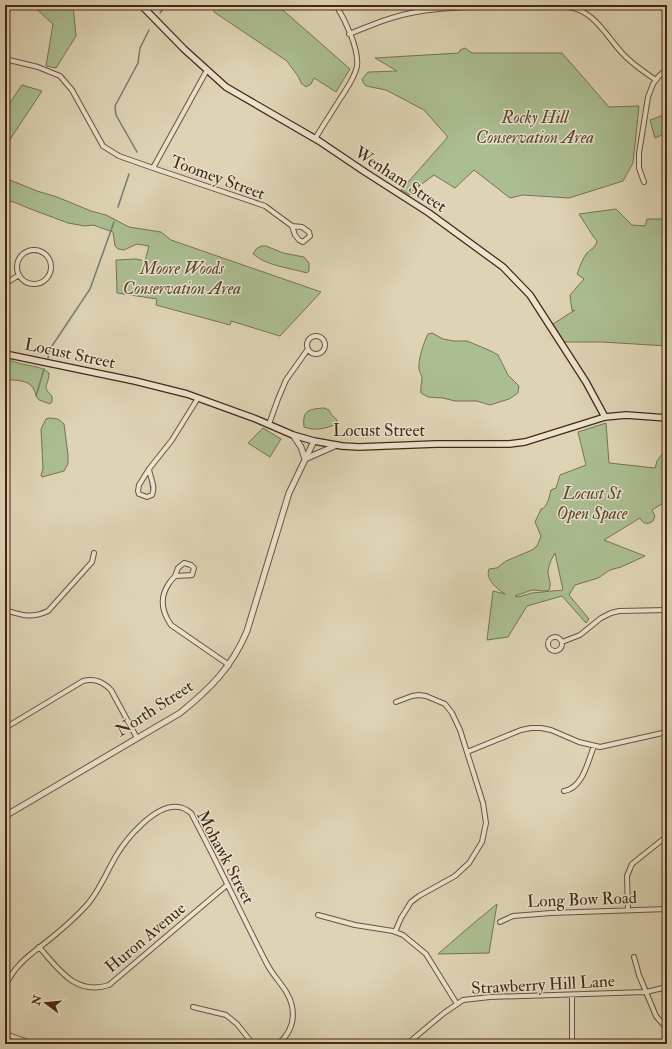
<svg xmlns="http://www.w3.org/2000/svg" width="672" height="1049" font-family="'IM FELL Double Pica',serif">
	<rect width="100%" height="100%" fill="#ded4b5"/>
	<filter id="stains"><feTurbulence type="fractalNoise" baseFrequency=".005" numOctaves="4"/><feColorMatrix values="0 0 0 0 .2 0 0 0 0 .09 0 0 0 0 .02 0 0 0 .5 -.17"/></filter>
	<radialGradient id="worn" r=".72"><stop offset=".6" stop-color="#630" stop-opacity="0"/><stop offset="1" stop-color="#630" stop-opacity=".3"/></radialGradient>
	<path fill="#abbe92" stroke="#787252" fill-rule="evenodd" d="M 32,5 L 73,5 L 76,36 L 56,68 L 46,66 L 53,24 Z
		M 213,5 L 277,5 L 350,69 L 336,92 L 314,78 L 311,84 L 306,87 L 301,83 C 299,75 292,69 287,61 L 214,12 Z
		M 465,48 L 472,53 L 562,53 L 609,107 L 639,106 L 633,163 L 623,181 L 569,198 L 523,195 L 510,198 L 474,170 L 455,188 L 434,175 L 411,192 L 410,195 L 401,190 L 447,138 L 447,136 L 424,110 L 386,90 L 366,86 L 364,84 L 362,79 L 367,73 L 369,72 L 397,71 L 375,58 L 459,53 L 460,50 Z
		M 22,85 L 42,91 L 5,147 L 5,110 Z
		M 667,114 L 667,142 L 666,142 L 664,134 L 655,138 L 650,120 Z
		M 5,178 L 37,191 L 57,197 L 91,211 L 106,215 L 129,227 L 161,232 L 171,240 L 321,292 L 280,336 L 231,321 L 230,325 L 156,305 L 157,299 L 117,293 L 116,260 L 136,259 L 145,261 L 149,246 L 137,244 L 124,250 L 118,249 L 115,246 L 113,232 L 93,225 L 85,226 L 68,223 L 28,208 L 14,202 L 5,201 Z
		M 616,209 L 632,225 L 645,226 L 647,219 L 663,219 L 667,216 L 667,346 L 602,342 L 564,342 L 553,324 L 575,310 L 572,311 L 570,295 L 584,279 L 577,274 C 580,267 582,259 587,253 C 591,249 596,247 597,241 L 593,236 L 579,214 Z
		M 261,246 L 266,246 L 283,253 L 304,257 L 309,263 L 309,271 L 307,273 C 290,268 267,266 253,254 L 256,249 Z
		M 432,333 L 443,339 L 454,341 L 467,341 L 491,351 L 498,355 L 508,375 L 519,386 L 518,393 L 509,399 L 490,405 L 477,401 L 455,401 L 443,398 L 428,397 L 421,393 C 420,387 422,383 422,377 C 421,374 419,371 419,368 C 418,360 424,341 428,334 Z
		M 5,359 C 12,361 20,364 27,365 C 36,367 42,367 49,373 C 49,385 41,386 52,396 L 52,402 L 50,404 L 39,400 C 36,397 36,393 33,388 C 28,379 14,381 5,379 Z
		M 324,408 L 329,410 L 331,414 L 337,420 L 336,424 C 326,429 314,431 304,427 C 302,410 309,409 324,408 Z
		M 49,418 L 58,419 L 64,424 L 68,455 L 68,464 L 64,471 L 42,477 L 41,475 L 43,469 L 41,429 L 46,419 Z
		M 606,423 L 609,463 L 655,468 L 657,461 L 662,454 L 667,454 L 667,501 L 652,510 L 655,516 L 653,521 C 647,525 643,524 640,518 L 604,540 L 645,556 L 621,567 L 610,570 L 598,578 L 575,585 L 569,595 L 589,619 L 586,623 L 562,596 L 527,606 L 508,637 L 487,640 L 493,591 L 505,594 C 497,589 485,579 489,569 L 497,568 L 506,561 L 532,550 L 537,546 L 541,536 L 535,522 L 541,509 C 548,507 549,497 551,490 L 556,488 L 560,475 L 586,465 L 578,432 ZM 555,553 L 563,590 L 532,593 L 518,597 L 515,596 L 532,590 L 546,591 L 549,590 C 552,583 548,578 548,571 C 549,564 552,558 555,553 Z
		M 263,428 L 281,439 L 270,457 L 248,443 Z
		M 497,904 L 489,953 L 438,954 L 469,927 Z"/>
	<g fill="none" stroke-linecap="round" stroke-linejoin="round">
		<path stroke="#757d74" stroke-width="1.5" d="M 160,13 L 166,5
			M 137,152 L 116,115 L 115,106 L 138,63 L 140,48 L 149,30
			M 118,207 L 129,174
			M 48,358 L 50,349 L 90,289 L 114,222
			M 36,396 L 44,369"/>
		<defs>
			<path id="minor" d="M 349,34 C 372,25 392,16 416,12 C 463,4 513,8 560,6 C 566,7 573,7 579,10 C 597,17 609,39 622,53 C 632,64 644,72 656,80
				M 5,59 L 38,67 L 60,76 L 72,90 L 103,146 L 119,156 L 153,168 L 207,70
				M 315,139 C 323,125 332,112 340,99 C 346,89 355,78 357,66 C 359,48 345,20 336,5
				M 153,168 L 265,206 L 292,226 L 295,235 L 299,240 L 303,242 L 310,236 L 309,232 L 302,227 L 292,226
				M 644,182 L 639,168 L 639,153 L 648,97 L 653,84 L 659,76 L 667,69
				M17 267a17 17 0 1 1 34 0a17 17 0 1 1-34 0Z
				M 5,284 L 19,275
				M307 345a9 9 0 1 1 18 0a9 9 0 1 1-18 0Z
				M 269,424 L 278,399 L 286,380 L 308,349
				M 149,469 C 150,478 156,486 152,495 L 147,497 L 139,494 L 138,491 L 139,485 L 149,469 L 172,440 L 198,398
				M 175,576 L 178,568 L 184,563 L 191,565 L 194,568 L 192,575 C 187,576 181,575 176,576 C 173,577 170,582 168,585 C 159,599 162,612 171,625 L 229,665
				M 5,610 C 22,615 31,619 48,611 L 92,562 L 94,553
				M548 644a7 7 0 1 1 14 0a7 7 0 1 1-14 0Z
				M 562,642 L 580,635 L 601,618 L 611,613 L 619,611 L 667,610
				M 5,728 L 83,681 C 95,678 103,682 111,690 L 137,738
				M 467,752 L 521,730 L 531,728 L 541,728 L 551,730 L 579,742 L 600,747 L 667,732
				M 564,791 C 583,788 588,761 594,746
				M 628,910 L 627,876 L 632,864 L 667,836
				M 318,915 L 355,925 L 393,931 L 403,935 L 426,954 L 457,1004
				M 500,922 L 513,916 L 551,913 L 667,909
				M 395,932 L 401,918 L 411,902 L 419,896 L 455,876 L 469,863 L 482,842 L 486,823 L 483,803 L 460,730 L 452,713 L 445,704 L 426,696 L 419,695 L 412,696 L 396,702
				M 39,947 C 59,969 75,996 109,985 L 227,885
				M 5,987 C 13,967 28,956 45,943 C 59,932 74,919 86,906 C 99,892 106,873 116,856 C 126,839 155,804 178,807 C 183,807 187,810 191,813 C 218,863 241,914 267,964 C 274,978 289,990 292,1006 C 295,1021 290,1034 278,1044
				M 667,987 L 646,992 L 656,1016 L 667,1029
				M 193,1007 L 226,1015 L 237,1024 L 253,1044
				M 5,1034 L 34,1044
				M 407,1044 L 444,1013 L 463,1000 L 490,997 L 646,992 L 639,975 L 634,957
				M 572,1044 L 572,995"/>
			<path id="tertiary" d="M 293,435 L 301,447 L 305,459 L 337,445
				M 5,816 L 180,713 C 210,689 232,667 247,631 L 289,493 L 314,441"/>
			<path id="secondary" d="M 141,5 L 184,49 L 226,87 L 319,141 L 365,172 L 429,213 L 503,267 L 530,295 L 586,382 L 605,417
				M 5,354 L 135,381 L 187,394 L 256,419 L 293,435 L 314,441 L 342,446 L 359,447 L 436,444 L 509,444 L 525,442 L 605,417 L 626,415 L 667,418"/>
		</defs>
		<use href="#minor" stroke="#6c523c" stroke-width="6"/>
		<use href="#tertiary" stroke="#6c523c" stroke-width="7"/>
		<use href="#secondary" stroke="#462613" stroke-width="8"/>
		<use href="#minor" stroke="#eae3cf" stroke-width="4"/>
		<use href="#tertiary" stroke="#eae3cf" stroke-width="5"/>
		<use href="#secondary" stroke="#eae3cf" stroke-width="5.5"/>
	</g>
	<g text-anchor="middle" stroke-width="3" stroke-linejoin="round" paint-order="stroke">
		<g font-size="17" font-style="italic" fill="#5a442c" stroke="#eae3cf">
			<text x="535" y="123">Rocky Hill<tspan x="535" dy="20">Conservation Area</tspan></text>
			<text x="182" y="274">Moore Woods<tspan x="182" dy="20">Conservation Area</tspan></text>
			<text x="592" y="499">Locust St<tspan x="592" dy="20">Open Space</tspan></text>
		</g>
		<g font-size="17" fill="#462613" stroke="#eae3cf">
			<text transform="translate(218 177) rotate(20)" y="6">Toomey Street</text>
			<text transform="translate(401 179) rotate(33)" y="6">Wenham Street</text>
			<text transform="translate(70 353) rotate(12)" y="6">Locust Street</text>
			<text x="379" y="436">Locust Street</text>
			<text transform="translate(154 708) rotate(-33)" y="6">North Street</text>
			<text transform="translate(226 857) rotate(62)" y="6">Mohawk Street</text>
			<text transform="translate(582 899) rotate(-2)" y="6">Long Bow Road</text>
			<text transform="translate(145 937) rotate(-40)" y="6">Huron Avenue</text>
			<text transform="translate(543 984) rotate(-3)" y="6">Strawberry Hill Lane</text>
		</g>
	</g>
	<rect width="672" height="1049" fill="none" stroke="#ded4b5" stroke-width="20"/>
	<rect x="6" y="6" width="660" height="1037" fill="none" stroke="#462613" stroke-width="2"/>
	<rect x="10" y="10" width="652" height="1029" fill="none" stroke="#462613"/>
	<g transform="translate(46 1003) rotate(286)" stroke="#eae3cf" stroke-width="3" paint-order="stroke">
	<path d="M0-3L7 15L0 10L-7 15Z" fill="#462613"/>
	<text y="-6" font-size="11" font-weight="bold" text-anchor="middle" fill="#462613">N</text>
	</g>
	<rect width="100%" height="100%" filter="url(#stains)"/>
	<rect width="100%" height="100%" fill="url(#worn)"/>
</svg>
